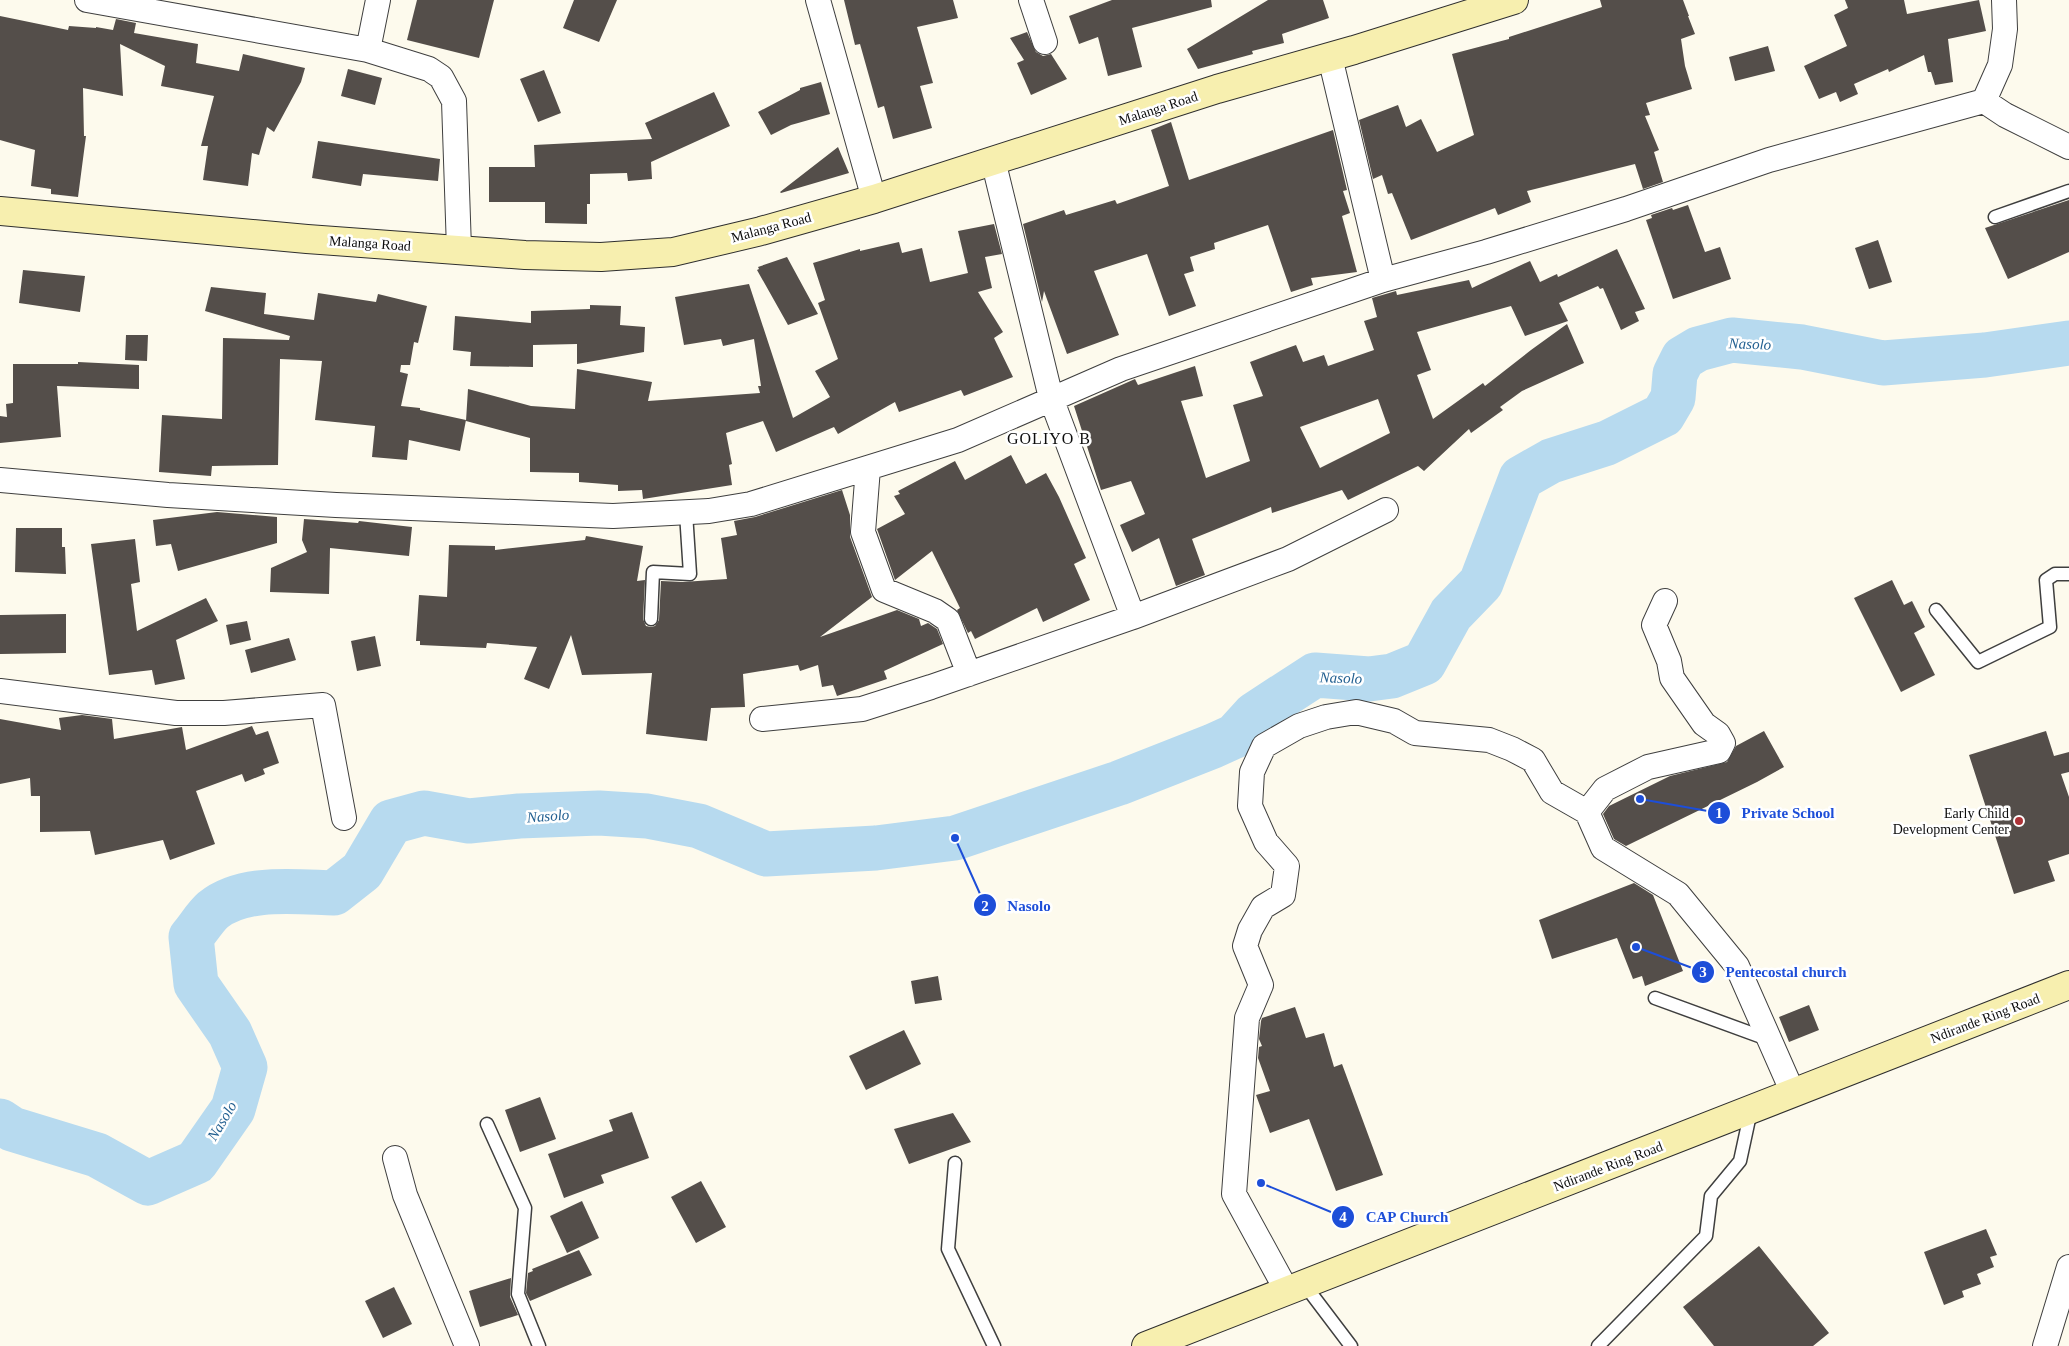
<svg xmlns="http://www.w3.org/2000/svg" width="2069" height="1346" font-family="Georgia,serif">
	<rect width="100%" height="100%" fill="#fdfaed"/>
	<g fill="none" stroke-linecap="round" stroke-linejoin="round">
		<path stroke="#b7daef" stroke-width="45" d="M 0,1121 L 12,1129 L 97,1155 L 148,1183 L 196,1162 L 233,1109 L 245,1067 L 230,1033 L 196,984 L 191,937 C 198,929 205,917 213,910 C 244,885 297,892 334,893 L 362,871 L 391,822 L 424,813 L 469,821 L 519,816 L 599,813 L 647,816 L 699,826 L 766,854 L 876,848 L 955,838 L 1119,783 L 1213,746 L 1235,736 L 1255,714 L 1315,675 L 1369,679 L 1392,676 L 1424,663 L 1451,614 L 1481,583 L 1521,478 L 1551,461 L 1607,443 L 1663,415 L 1673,398 L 1675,374 L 1683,358 L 1698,349 L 1732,340 L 1802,347 L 1883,363 L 1985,355 L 2069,343"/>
	</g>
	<path fill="#544e4a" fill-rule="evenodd" d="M 417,0 L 494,0 L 479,58 L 407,40 Z
		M 574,0 L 617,0 L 599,42 L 563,28 Z
		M 844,0 L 953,0 L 958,18 L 917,27 L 933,83 L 920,86 L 932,128 L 893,139 L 884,106 L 878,108 L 860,44 L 855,45 Z
		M 1112,0 L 1211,0 L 1212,7 L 1132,28 L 1142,67 L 1108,76 L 1098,37 L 1079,44 L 1069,16 Z
		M 1268,0 L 1323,0 L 1329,18 L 1282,34 L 1284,43 L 1252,51 L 1253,54 L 1198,69 L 1187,49 Z
		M 1600,0 L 1683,0 L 1689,16 L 1688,16 L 1695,34 L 1681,39 L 1685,66 L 1692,89 L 1646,103 L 1650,115 L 1645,116 L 1659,150 L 1654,152 L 1663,182 L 1643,189 L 1635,164 L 1527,191 L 1531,202 L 1498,215 L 1495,208 L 1411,240 L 1392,193 L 1388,194 L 1382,175 L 1373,179 L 1359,120 L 1398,105 L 1406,127 L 1421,119 L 1437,152 L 1474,135 L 1452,54 L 1509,39 L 1509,37 L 1602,7 Z
		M 1845,0 L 1904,0 L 1907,14 L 1979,0 L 1986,31 L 1948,39 L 1953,82 L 1935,85 L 1931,72 L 1928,72 L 1924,55 L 1889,72 L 1888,69 L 1854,84 L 1858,94 L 1840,102 L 1836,92 L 1819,99 L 1804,66 L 1847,46 L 1834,15 L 1848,8 Z
		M 0,16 L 68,30 L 69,26 L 96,28 L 96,27 L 113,30 L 116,19 L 136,23 L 134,33 L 198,44 L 196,63 L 239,71 L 243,54 L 305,68 L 301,82 L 274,132 L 267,127 L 259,155 L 252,153 L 248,186 L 203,180 L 208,146 L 201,146 L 214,96 L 161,86 L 165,66 L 120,44 L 123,96 L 83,88 L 84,136 L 86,136 L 78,197 L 51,194 L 51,189 L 31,186 L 35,150 L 0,140 Z
		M 1027,32 L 1036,52 L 1043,56 L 1051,54 L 1067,79 L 1031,95 L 1017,63 L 1024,60 L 1010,38 Z
		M 1768,46 L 1775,71 L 1735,81 L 1729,57 Z
		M 348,69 L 382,78 L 375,105 L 341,96 Z
		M 544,70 L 561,113 L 538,122 L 520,79 Z
		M 821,82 L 830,114 L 791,125 L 771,135 L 758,112 L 800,90 L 800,88 Z
		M 714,92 L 730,126 L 651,162 L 652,179 L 628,181 L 627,173 L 590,174 L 590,204 L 587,204 L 587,224 L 545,223 L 545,202 L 489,202 L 489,167 L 535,167 L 534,145 L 652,139 L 645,123 Z
		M 1171,122 L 1189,180 L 1333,130 L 1347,190 L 1343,191 L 1350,213 L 1342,216 L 1357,272 L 1311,278 L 1313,285 L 1291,292 L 1268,225 L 1214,243 L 1215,249 L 1190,257 L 1194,271 L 1184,274 L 1196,306 L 1169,316 L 1147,254 L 1094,271 L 1119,335 L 1067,354 L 1044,291 L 1042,302 L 1023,224 L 1064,210 L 1066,215 L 1115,200 L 1117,204 L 1169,186 L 1151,130 Z
		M 318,141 L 440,159 L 438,181 L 363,174 L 361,186 L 312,178 Z
		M 838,147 L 849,173 L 781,193 L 780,192 Z
		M 2069,200 L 2069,252 L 2008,279 L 1985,228 Z
		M 1688,205 L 1705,252 L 1720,247 L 1731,279 L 1673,299 L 1646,220 L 1652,218 L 1651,215 L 1672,208 L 1673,210 Z
		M 994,224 L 1002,254 L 985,257 L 992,288 L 978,292 L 1003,332 L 994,338 L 1013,377 L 964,396 L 961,390 L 899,412 L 895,402 L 838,434 L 834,427 L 776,452 L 763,421 L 726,433 L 732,464 L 729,465 L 732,485 L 643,499 L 642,490 L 618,491 L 618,485 L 579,482 L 579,473 L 530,472 L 530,438 L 466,421 L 468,389 L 531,406 L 575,409 L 577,369 L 652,382 L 648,401 L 760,393 L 758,386 L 761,386 L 754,339 L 723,346 L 721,339 L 684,345 L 675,297 L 749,284 L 793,418 L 830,397 L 815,371 L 838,359 L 818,303 L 825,300 L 813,263 L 860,249 L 860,251 L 899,242 L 902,253 L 922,248 L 930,282 L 968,273 L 958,231 Z
		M 1878,240 L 1892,282 L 1869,289 L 1855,248 Z
		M 1617,249 L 1645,309 L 1635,312 L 1639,321 L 1621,330 L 1603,288 L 1600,289 L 1598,286 L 1559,303 L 1568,321 L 1525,336 L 1511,306 L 1417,332 L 1431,370 L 1417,375 L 1433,419 L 1483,383 L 1485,386 L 1531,350 L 1567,324 L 1584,363 L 1522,391 L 1500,407 L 1503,410 L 1471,433 L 1469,429 L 1424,471 L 1418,466 L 1348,500 L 1342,490 L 1272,513 L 1271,507 L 1192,539 L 1205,575 L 1176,586 L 1159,538 L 1132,552 L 1120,525 L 1145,514 L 1131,481 L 1101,490 L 1074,406 L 1135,379 L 1138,385 L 1195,366 L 1203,396 L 1181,401 L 1206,478 L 1250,461 L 1233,405 L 1263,396 L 1250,362 L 1296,345 L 1303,362 L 1324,355 L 1328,366 L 1374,350 L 1364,321 L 1377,317 L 1372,298 L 1396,291 L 1397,295 L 1469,280 L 1472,288 L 1530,261 L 1540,282 L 1557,274 L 1558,277 ZM 1378,399 L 1390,433 L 1320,468 L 1300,427 Z
		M 787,257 L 818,314 L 788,325 L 757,270 L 759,269 L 758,267 Z
		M 23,270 L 85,276 L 80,312 L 19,303 Z
		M 211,287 L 266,293 L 264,314 L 314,320 L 318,293 L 376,302 L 378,294 L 427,306 L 418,343 L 414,342 L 410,365 L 401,365 L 400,372 L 408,374 L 401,406 L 420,408 L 420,410 L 466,420 L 460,451 L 409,440 L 407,460 L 372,457 L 375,426 L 315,420 L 322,361 L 280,359 L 278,465 L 212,466 L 211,476 L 159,472 L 162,415 L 222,419 L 223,338 L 289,340 L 290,336 L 205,311 Z
		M 590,305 L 621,306 L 620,325 L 645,327 L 644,352 L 577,364 L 577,344 L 533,345 L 533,367 L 470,366 L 471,352 L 453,350 L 455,316 L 531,323 L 531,311 L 590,309 Z
		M 126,335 L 148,335 L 147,361 L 125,360 Z
		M 78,362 L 139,365 L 139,389 L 57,386 L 61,437 L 0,443 L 0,416 L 7,417 L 6,404 L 13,403 L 13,364 L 78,364 Z
		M 1011,455 L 1026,484 L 1046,473 L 1059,497 L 1086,558 L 1074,564 L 1090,600 L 1043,622 L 1037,608 L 975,639 L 971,631 L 968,633 L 957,610 L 960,608 L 932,551 L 895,580 L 877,529 L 905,514 L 894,496 L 900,494 L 898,491 L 955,461 L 965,480 Z
		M 842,490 L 850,515 L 850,537 L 872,597 L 820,637 L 897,610 L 919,619 L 921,626 L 928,623 L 937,629 L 943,644 L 884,671 L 887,679 L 837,696 L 833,685 L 822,687 L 818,665 L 800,671 L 798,665 L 743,674 L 745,707 L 711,708 L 707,741 L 646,734 L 652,673 L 582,675 L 571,635 L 549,689 L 524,679 L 537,647 L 487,643 L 486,648 L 420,645 L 420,641 L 416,641 L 419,595 L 447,597 L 449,545 L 495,546 L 495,550 L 585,540 L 586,536 L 643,546 L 637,581 L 645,580 L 643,619 L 646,626 L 651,627 L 655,626 L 659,620 L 661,581 L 683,582 L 727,579 L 721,538 L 737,535 L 734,521 L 755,517 Z
		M 217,512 L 277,517 L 277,543 L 178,571 L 171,544 L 156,546 L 153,520 Z
		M 304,519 L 358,523 L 359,521 L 412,527 L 409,556 L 330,548 L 329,594 L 270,592 L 271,568 L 307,552 L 302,540 Z
		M 16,528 L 62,528 L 62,547 L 65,547 L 66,574 L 15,572 Z
		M 135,539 L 140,582 L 131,584 L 137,631 L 206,598 L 218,621 L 176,640 L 185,679 L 155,685 L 152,670 L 109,675 L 91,544 Z
		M 1892,580 L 1904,605 L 1912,601 L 1925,627 L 1914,633 L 1935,675 L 1901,692 L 1854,598 Z
		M 66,614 L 66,653 L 0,654 L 0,615 Z
		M 247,621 L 251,640 L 230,645 L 226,625 Z
		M 375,636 L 381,666 L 357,671 L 351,641 Z
		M 289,638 L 296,660 L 251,673 L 245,650 Z
		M 82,715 L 112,719 L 114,739 L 182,727 L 186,750 L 252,726 L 256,735 L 268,731 L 279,763 L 263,769 L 265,774 L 245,782 L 242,774 L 196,791 L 215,844 L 170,860 L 163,840 L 95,855 L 90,831 L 40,832 L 40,796 L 31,796 L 30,778 L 0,784 L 0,719 L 61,730 L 59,718 Z
		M 1764,731 L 1784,767 L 1757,782 L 1626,846 L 1614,839 L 1603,814 L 1609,806 L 1670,776 L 1727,762 L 1736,746 Z
		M 2046,731 L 2054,756 L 2069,752 L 2069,772 L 2061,774 L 2069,797 L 2069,854 L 2048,861 L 2055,881 L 2014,894 L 1969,755 Z
		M 1634,883 L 1653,895 L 1683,971 L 1645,986 L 1642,976 L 1633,979 L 1617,938 L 1552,959 L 1539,920 Z
		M 938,976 L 942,1000 L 915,1004 L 911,981 Z
		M 1809,1005 L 1819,1030 L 1789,1042 L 1779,1017 Z
		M 1295,1007 L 1306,1038 L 1324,1033 L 1334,1067 L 1342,1064 L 1383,1175 L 1336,1191 L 1309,1119 L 1270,1133 L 1256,1095 L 1270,1091 L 1258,1058 L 1259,1047 L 1262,1046 L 1259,1039 L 1261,1021 L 1262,1018 Z
		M 904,1030 L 921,1064 L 866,1090 L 849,1056 Z
		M 540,1097 L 556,1139 L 520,1152 L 505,1110 Z
		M 632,1112 L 649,1158 L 601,1175 L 604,1183 L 564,1198 L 548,1154 L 613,1131 L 609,1120 Z
		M 953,1113 L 971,1142 L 909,1164 L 894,1129 Z
		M 701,1181 L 726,1227 L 696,1243 L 671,1197 Z
		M 582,1201 L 599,1238 L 567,1253 L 550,1216 Z
		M 1986,1229 L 1997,1255 L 1990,1257 L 1994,1267 L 1977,1274 L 1981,1284 L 1962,1291 L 1964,1297 L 1944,1305 L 1924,1252 Z
		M 1759,1246 L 1829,1333 L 1813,1346 L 1714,1346 L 1683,1307 Z
		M 579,1250 L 592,1275 L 530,1301 L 526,1293 L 528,1273 L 533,1271 L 532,1269 Z
		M 511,1278 L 510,1297 L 518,1315 L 480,1327 L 469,1291 Z
		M 394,1287 L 412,1324 L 383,1338 L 365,1301 Z"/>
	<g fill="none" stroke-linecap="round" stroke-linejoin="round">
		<defs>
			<path id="lane" d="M 1995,217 L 2069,191
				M 1936,610 L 1978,662 L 2050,627 L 2046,580 L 2055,574 L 2069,574
				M 651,619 L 653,572 L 690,574 L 686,513
				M 1655,998 L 1770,1040
				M 487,1124 L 525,1208 L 518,1294 L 539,1346
				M 955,1163 L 948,1249 L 994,1346
				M 1304,1284 L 1351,1346
				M 1598,1346 L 1706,1236 L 1711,1196 L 1740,1161 L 1751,1110"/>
			<path id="street" d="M 87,0 L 368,50 L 429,69 L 441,77 L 454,101 L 459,249
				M 818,0 L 874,199
				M 1031,0 L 1045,42
				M 368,50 L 378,0
				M 1330,57 L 1383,280
				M 1984,101 L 2005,115 L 2069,147
				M 993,160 L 1051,398 L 1133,617
				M 868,468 L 863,532 L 884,590 L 935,611 L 948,620 L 969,674
				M 0,480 L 168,495 L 336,505 L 613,516 L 709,511 L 751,504 L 958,440 L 1121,369 L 1383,280 L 1486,252 L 1626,209 L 1769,160 L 1984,101 L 2000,65 L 2005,29 L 2004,0
				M 0,691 L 176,713 L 224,713 L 323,705 L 344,818
				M 762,719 L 862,709 L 931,687 L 1133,617 L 1288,559 L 1386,510
				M 1587,812 L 1605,789 L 1648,767 L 1719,751 L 1723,743 L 1718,734 L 1704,724 L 1672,678 L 1669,661 L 1654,625 L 1665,601
				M 395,1158 L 405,1195 L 467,1346
				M 1287,1291 L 1234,1194 L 1247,1018 L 1261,985 L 1245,946 L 1250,930 L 1263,907 L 1283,895 L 1287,866 L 1266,842 L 1250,806 L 1252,772 L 1264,746 L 1299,726 L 1326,717 L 1356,712 L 1394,721 L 1415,733 L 1489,740 L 1512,749 L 1533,760 L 1552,792 L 1587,812 L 1603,848 L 1678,894 L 1737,966 L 1793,1093
				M 2045,1346 L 2069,1267"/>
			<path id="secondary" d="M 0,211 L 307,239 L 525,255 L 601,257 L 673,252 L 761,231 L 874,199 L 1217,89 L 1354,50 L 1514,0
				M 1146,1346 L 2069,985"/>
		</defs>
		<use href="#lane" stroke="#3f3f3f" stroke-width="15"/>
		<use href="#street" stroke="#3f3f3f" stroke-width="26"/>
		<use href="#secondary" stroke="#2e2e2e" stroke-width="30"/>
		<use href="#lane" stroke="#fff" stroke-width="12"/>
		<use href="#street" stroke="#fff" stroke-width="24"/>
		<use href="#secondary" stroke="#f7efaf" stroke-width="28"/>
	</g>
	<circle fill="#ad3337" stroke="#fff" stroke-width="2" cx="2019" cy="821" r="5"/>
	<g text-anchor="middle" stroke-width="5" stroke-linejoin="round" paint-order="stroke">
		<g font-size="14" fill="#0c0c0c" stroke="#fff">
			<text transform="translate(1158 108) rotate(-18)" y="5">Malanga Road</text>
			<text transform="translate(771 227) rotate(-15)" y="5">Malanga Road</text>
			<text transform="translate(370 243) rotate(4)" y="5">Malanga Road</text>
			<text transform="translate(1985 1018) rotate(-21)" y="5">Ndirande Ring Road</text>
			<text transform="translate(1608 1166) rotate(-21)" y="5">Ndirande Ring Road</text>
		</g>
		<g font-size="14" fill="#0c0c0c" stroke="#fff" text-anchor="end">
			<text x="2009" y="818">Early Child<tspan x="2009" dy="16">Development Center</tspan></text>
		</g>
		<g font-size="15" font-style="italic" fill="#236091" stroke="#fff">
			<text transform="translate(1750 344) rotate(2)" y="5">Nasolo</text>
			<text transform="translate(1341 678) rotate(2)" y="5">Nasolo</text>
			<text transform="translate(548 816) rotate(-4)" y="5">Nasolo</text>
			<text transform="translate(222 1121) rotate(-59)" y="5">Nasolo</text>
		</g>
		<g font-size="16" letter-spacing="1" fill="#0c0c0c" stroke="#fff">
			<text x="1049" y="444">GOLIYO B</text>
		</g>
	</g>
	<path fill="none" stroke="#1d4ed8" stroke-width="2" d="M1640 799L1719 813M955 838L985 905M1636 947L1703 972M1261 1183L1343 1217"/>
	<g fill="#1d4ed8" stroke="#fff" stroke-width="2">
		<circle cx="1640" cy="799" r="5"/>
		<circle cx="955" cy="838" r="5"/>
		<circle cx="1636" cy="947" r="5"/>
		<circle cx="1261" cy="1183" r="5"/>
		<circle cx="1719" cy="813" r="12"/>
		<circle cx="985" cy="905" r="12"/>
		<circle cx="1703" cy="972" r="12"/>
		<circle cx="1343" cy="1217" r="12"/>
	</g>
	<g font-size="15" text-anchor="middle" font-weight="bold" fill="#fff">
		<text x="1719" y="818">1</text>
		<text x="985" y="911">2</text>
		<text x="1703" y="977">3</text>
		<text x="1343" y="1222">4</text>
	</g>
	<g font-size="15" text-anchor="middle" font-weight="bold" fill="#1d4ed8" stroke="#fff" stroke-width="5" stroke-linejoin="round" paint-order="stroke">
		<text x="1788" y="818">Private School</text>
		<text x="1029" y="911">Nasolo</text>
		<text x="1786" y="977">Pentecostal church</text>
		<text x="1407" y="1222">CAP Church</text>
	</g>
</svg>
